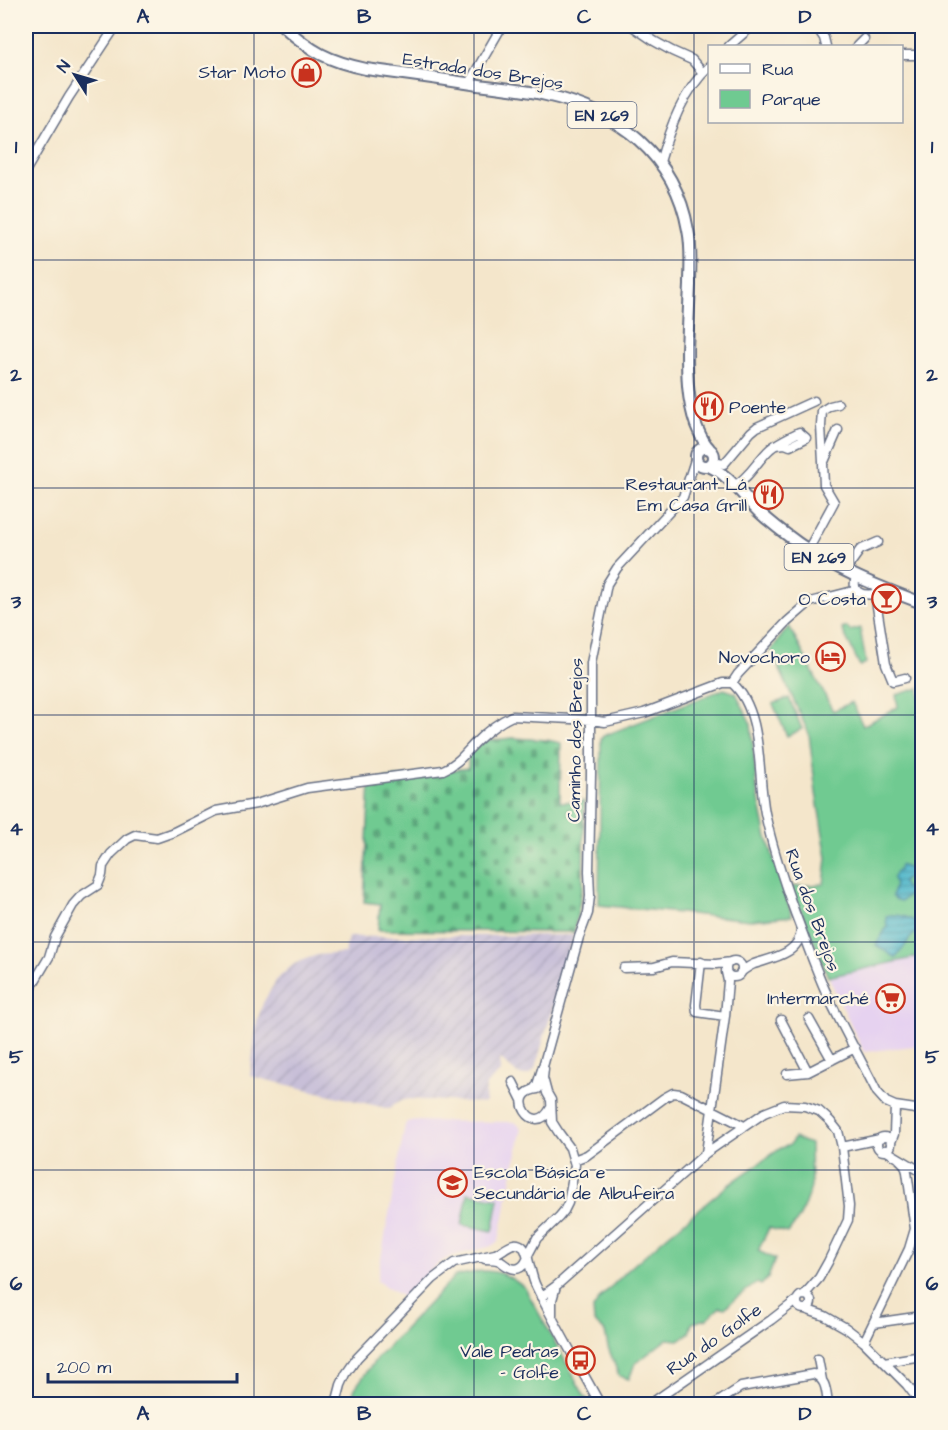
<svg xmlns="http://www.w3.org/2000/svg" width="948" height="1430" font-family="'Architects Daughter',sans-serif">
	<defs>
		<pattern id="industrial-furrows" width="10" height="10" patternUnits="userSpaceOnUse" patternTransform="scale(1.5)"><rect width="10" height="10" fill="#c8bfd8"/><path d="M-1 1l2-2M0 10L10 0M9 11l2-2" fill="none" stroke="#aba4bc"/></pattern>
		<pattern id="cemetery-stones" width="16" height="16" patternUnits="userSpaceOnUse" patternTransform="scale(1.5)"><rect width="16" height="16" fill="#6fca91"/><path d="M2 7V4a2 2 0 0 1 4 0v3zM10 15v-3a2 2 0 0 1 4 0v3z" fill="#5aa47a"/></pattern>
		<pattern id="water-rules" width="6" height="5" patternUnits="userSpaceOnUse" patternTransform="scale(1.5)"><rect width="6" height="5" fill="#4db7cb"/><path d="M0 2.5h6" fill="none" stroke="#3f95a8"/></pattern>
	</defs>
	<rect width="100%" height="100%" fill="#fcf5e5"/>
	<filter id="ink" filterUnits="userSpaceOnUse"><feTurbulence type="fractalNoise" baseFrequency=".0167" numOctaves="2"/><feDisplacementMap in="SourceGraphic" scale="12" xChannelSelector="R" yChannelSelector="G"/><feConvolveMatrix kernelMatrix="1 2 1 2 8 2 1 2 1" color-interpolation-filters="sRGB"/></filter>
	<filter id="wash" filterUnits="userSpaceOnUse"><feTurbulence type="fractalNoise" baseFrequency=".008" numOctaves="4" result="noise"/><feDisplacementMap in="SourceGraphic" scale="24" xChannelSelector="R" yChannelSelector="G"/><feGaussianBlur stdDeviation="1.35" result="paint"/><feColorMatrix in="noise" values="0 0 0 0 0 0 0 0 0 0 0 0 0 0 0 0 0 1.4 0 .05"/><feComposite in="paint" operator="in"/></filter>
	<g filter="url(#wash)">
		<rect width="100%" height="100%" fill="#f4e6cb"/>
		<path fill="#e6d2f0" d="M 922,949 L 922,1045 L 864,1052 L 829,978 Z
			M 411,1121 L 515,1122 L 522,1128 L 499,1240 L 497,1243 L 489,1247 L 452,1256 L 442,1261 L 432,1269 L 404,1298 L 377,1281 L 405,1125 L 407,1122 Z"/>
		<path fill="url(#industrial-furrows)" d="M 574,935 L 535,1069 L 530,1074 L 523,1076 L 516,1073 L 500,1059 L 500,1072 L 486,1085 L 485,1103 L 409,1099 L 400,1101 L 394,1104 L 390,1109 L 250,1076 L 257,1021 L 263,1003 L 277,979 L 294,964 L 303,960 L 317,955 L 345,953 L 348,937 Z"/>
		<path fill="#6fca91" stroke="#457c78" stroke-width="1.5" d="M 789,626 L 833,711 L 852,702 L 863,726 L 898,707 L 896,695 L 919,688 L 922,716 L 922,956 L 828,977 L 803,915 L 789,887 L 824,884 L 827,858 L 816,793 L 809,734 L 771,650 Z
			M 847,627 L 850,631 L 860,628 L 866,663 L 860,666 L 842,629 Z
			M 724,689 L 736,693 L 751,724 L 757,789 L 766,834 L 792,916 L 751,920 L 599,905 L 601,739 L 603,736 Z
			M 789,698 L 802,729 L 787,736 L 773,704 Z
			M 794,1138 L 810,1144 L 811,1187 L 800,1217 L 788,1233 L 769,1228 L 758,1251 L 775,1259 L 768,1278 L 761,1285 L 757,1283 L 736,1298 L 725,1308 L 720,1307 L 707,1319 L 692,1323 L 689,1333 L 679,1340 L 667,1339 L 635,1364 L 629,1379 L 619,1376 L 608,1347 L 605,1332 L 594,1322 L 593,1309 L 601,1297 L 629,1269 L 667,1236 L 727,1186 L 781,1148 L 790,1145 Z
			M 468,1193 L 499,1199 L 493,1231 L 462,1225 Z
			M 482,1271 C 502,1271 509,1276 525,1288 L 585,1397 L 592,1404 L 350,1404 L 355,1388 L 376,1359 L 455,1276 Z"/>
		<path fill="url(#cemetery-stones)" stroke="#457c78" stroke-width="1.5" d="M 513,738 L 547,740 L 561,743 L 560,802 L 584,801 L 583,884 L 574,932 L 378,930 L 380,904 L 364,902 L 370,781 L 468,768 L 468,755 L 482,741 Z"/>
		<path fill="url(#water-rules)" stroke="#347394" stroke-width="1.5" d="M 900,865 C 907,869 915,870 922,866 L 922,878 L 907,878 L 903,881 L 902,883 L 906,889 L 914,889 L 920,894 L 922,893 L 922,905 L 917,902 C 912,890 909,896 901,901 L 895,899 L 892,896 L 895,884 L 893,878 L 896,872 L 899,871 Z
			M 891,915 C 904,915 914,918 922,928 L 911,937 L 896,958 L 876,945 L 887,927 L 886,916 Z"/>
	</g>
	<g filter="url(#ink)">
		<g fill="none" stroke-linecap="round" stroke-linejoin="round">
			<defs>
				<path id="minor" d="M 632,26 L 654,41 L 672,51 L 692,60 L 703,73
					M 816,26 L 824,38 L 826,46
					M 729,46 L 752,26
					M 857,46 L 864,39
					M 902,55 L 916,55 L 922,57
					M 469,83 L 502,26
					M 660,162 C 670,127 683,91 710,66
					M 26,170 L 69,97 L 116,26
					M 823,462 L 821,426 L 822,411 L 830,406 L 838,404
					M 718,463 L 724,464 L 751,432 L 757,427 L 814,401
					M 734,486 C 750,477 757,461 770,449 C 778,442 790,437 799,432 L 806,438 L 790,446 L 785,444 L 776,445
					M 808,550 L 834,502 L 824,485 L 823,464 L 838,430
					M 845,571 L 860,550 L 878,542
					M 856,577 C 851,592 861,596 875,594 L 876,590
					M 875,594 L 886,664 L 893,681 L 905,678
					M 732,683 C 764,711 757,773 765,813 C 772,847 783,880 795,913 C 805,939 814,965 825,990 C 841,1025 860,1058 877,1092 L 886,1102 L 895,1106 L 922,1110
					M 732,683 L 738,674 L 787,622 L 810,602 L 849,592 L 857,591
					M726 969a8 8 0 1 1 16 0a8 8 0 1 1-16 0Z
					M 701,962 L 696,1005 L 697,1012 L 725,1016
					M 624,968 L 654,967 L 672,962 L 716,964 L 731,962
					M 741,972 C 745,969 749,966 754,964 C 772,958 800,954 801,930
					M 26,1010 L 33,984 L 49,957 L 55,937 L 73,905 L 81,896 L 98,885 L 102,875 L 103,866 L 111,854 L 127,839 L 135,835 L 157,838 L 174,832 L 216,811 L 256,804 L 307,788 L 443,770 C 458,764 465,753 476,742 C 486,732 499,722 512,716 L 591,720 L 605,722 L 644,713 L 723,683 L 732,683
					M 809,1019 L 832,1060
					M 781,1020 L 808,1072
					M 787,1074 L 808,1072 L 855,1048
					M 513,1082 L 522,1100
					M 538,1089 C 504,1092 534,1139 550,1109
					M 533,1090 L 537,1085 L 544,1063 L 579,937 L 588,913 L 590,896 L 589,871 L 591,774 L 591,663 L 607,584 L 617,568 L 683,497 L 696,457
					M877 1144a7 7 0 1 1 14 0a7 7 0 1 1-14 0Z
					M 891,1142 L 894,1134 L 895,1106
					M 842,1147 L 880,1139
					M 885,1150 L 922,1172
					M 706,1153 L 725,1016 L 728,981 L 726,972
					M 574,1160 L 587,1155 L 664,1098 L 673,1093 L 681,1094 L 744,1126
					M 528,1255 L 537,1238 L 559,1217 L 564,1211 L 568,1203 L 575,1165 L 570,1148 L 559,1133 L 552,1122 L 551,1100 L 547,1093 L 543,1078 L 544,1069
					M 485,1259 C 489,1259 496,1259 500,1261 C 503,1263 506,1266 509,1267 C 518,1272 525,1266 528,1257
					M797 1302a7 7 0 1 1 14 0a7 7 0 1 1-14 0Z
					M 541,1297 L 556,1286 L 706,1153 L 764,1113 L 784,1105 L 805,1106 L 819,1111 L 830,1121 L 838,1131 L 842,1147 L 849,1206 L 848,1220 L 828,1262 L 819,1278 L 804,1295
					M 805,1309 L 825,1316 L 846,1328 L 864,1342 L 907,1385 L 916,1397 L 919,1404
					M 552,1315 L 552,1300 L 556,1286
					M 874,1323 L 922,1316
					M 864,1342 L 909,1249 L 915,1229 L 907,1172 L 905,1165 L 899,1159
					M 818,1359 L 822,1380
					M 884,1362 L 922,1356
					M 336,1404 L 341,1385 L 346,1374 L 357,1358 L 433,1279 L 454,1263 L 495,1254 C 504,1251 513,1238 523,1247 C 528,1251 531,1277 536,1286 C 555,1326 579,1365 600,1404
					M 650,1404 L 771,1320 L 797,1300
					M 715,1404 L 741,1387 L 813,1374 C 827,1379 826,1392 828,1404"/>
				<path id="major" d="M 283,26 C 312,52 328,61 366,69 C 404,74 441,79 479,85 C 501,88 524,90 546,95 C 618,111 675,155 688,230 C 692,248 690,267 690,285 C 689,306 688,327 687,349 C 687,375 687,399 696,425 C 700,434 702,441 709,448
					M696 457a9 9 0 1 1 18 0a9 9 0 1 1-18 0Z
					M 707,466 C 726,471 744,497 758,511 C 771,523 784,533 798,543 C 836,570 879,587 922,603"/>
			</defs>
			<use href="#minor" stroke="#676f84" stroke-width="11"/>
			<use href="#major" stroke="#676f84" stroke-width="14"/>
			<use href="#minor" stroke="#fff" stroke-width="8"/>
			<use href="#major" stroke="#fff" stroke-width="10"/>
		</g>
	</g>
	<path fill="none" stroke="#1b2f5e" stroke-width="1.5" stroke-opacity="0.55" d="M 254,26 L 254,1404M 474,26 L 474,1404M 694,26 L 694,1404M 26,260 L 922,260M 26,488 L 922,488M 26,715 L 922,715M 26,942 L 922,942M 26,1170 L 922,1170"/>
	<defs>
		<symbol id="shop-ring" viewBox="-11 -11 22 22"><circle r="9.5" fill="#fcf5e5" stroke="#c8321e" stroke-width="1.5"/><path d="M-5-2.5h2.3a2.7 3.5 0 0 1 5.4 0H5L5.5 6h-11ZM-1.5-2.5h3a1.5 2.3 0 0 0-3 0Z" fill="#c8321e"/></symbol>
		<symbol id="restaurant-ring" viewBox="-11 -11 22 22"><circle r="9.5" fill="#fcf5e5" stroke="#c8321e" stroke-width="1.5"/><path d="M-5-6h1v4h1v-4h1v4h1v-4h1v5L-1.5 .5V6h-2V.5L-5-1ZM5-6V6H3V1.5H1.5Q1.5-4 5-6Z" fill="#c8321e"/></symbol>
		<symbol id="bar-ring" viewBox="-11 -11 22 22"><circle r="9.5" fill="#fcf5e5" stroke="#c8321e" stroke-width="1.5"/><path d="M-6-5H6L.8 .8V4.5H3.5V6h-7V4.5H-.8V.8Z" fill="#c8321e"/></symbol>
		<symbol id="hotel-ring" viewBox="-11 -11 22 22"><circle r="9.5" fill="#fcf5e5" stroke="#c8321e" stroke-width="1.5"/><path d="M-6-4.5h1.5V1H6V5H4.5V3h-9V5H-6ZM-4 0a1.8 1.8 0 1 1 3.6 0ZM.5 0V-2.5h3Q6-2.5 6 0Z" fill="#c8321e"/></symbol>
		<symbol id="supermarket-ring" viewBox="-11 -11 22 22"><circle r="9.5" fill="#fcf5e5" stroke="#c8321e" stroke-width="1.5"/><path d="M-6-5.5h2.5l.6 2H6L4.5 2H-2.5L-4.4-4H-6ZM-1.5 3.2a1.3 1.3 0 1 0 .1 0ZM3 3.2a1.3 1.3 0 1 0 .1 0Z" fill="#c8321e"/></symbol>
		<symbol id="school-ring" viewBox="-11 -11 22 22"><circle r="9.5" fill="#fcf5e5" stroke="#c8321e" stroke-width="1.5"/><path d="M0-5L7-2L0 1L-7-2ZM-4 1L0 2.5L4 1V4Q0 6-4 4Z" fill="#c8321e"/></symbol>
		<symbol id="bus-ring" viewBox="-11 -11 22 22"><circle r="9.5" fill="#fcf5e5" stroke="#c8321e" stroke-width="1.5"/><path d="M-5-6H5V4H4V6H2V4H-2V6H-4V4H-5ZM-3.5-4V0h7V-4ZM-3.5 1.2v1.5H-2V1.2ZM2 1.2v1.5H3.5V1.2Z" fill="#c8321e"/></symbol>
	</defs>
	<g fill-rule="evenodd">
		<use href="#shop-ring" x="290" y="56" width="33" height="33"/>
		<use href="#restaurant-ring" x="692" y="390" width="33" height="33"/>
		<use href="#restaurant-ring" x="752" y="478" width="33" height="33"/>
		<use href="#bar-ring" x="870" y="582" width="33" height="33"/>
		<use href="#hotel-ring" x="814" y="640" width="33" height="33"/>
		<use href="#supermarket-ring" x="874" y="982" width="33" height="33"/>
		<use href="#school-ring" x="436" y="1166" width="33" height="33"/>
		<use href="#bus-ring" x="564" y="1344" width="33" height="33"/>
	</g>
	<g text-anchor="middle" stroke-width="4.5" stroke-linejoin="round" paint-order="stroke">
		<g fill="#fcf5e5" stroke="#5e6a86" stroke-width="1.5">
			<rect x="567.5" y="102" width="69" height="26" rx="4.5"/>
			<rect x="784.5" y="544" width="69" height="26" rx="4.5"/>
		</g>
		<g font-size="16" font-weight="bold" fill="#1b2f5e">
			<text x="602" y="121">EN 269</text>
			<text x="819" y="563">EN 269</text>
		</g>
		<g font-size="18" fill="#1b2f5e" stroke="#fcf5e5">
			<text transform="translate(483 71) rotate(9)" y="6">Estrada dos Brejos</text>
			<text transform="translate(575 740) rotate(-89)" y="6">Caminho dos Brejos</text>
			<text transform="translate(813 910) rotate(70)" y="6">Rua dos Brejos</text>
			<text transform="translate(714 1339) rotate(-35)" y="6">Rua do Golfe</text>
		</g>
		<g font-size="18" fill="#1b2f5e" stroke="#fcf5e5" text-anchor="end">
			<text x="286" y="78">Star Moto</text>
			<text x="729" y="413" text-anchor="start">Poente</text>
			<text x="747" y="490">Restaurant Lá<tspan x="747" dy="21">Em Casa Grill</tspan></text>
			<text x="866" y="605">O Costa</text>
			<text x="810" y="663">Novochoro</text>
			<text x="869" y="1004">Intermarché</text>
			<text x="474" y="1178" text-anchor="start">Escola Básica e<tspan x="474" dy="21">Secundária de Albufeira</tspan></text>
			<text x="559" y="1357">Vale Pedras<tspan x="559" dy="21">- Golfe</tspan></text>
		</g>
	</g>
	<rect width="948" height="1430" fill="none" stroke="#fcf5e5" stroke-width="66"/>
	<rect x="708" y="45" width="195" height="78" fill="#fcf5e5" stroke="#a2a6af" stroke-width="1.5"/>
	<rect x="720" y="64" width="30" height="9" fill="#ffffff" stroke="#a2a6af" stroke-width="1.5"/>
	<text x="762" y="75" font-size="18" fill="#1b2f5e">Rua</text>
	<rect x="720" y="90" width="30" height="18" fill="#6fca91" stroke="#a2a6af" stroke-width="1.5"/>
	<text x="762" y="105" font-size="18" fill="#1b2f5e">Parque</text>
	<g transform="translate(75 75) rotate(307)" stroke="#fcf5e5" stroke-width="4.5" paint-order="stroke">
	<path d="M0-4.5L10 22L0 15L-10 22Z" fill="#1b2f5e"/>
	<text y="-9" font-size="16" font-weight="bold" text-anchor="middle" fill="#1b2f5e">N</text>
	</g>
	<path d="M48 1373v9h189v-9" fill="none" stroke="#1b2f5e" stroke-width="3"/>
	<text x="57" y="1373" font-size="18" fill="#1b2f5e" stroke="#fcf5e5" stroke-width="4.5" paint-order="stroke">200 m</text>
	<rect x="33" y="33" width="882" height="1364" fill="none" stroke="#1b2f5e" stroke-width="2"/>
	<g font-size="20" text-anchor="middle" font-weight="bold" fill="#1b2f5e">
		<text x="143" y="23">A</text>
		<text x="364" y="23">B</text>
		<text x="584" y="23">C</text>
		<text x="805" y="23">D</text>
		<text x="16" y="153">1</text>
		<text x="932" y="153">1</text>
		<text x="16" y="381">2</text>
		<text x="932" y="381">2</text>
		<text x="16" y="608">3</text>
		<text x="932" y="608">3</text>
		<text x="16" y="835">4</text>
		<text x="932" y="835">4</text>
		<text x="16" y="1063">5</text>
		<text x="932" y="1063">5</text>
		<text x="16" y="1290">6</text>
		<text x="932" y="1290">6</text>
		<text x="143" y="1420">A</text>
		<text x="364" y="1420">B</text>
		<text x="584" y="1420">C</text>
		<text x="805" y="1420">D</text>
	</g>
</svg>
